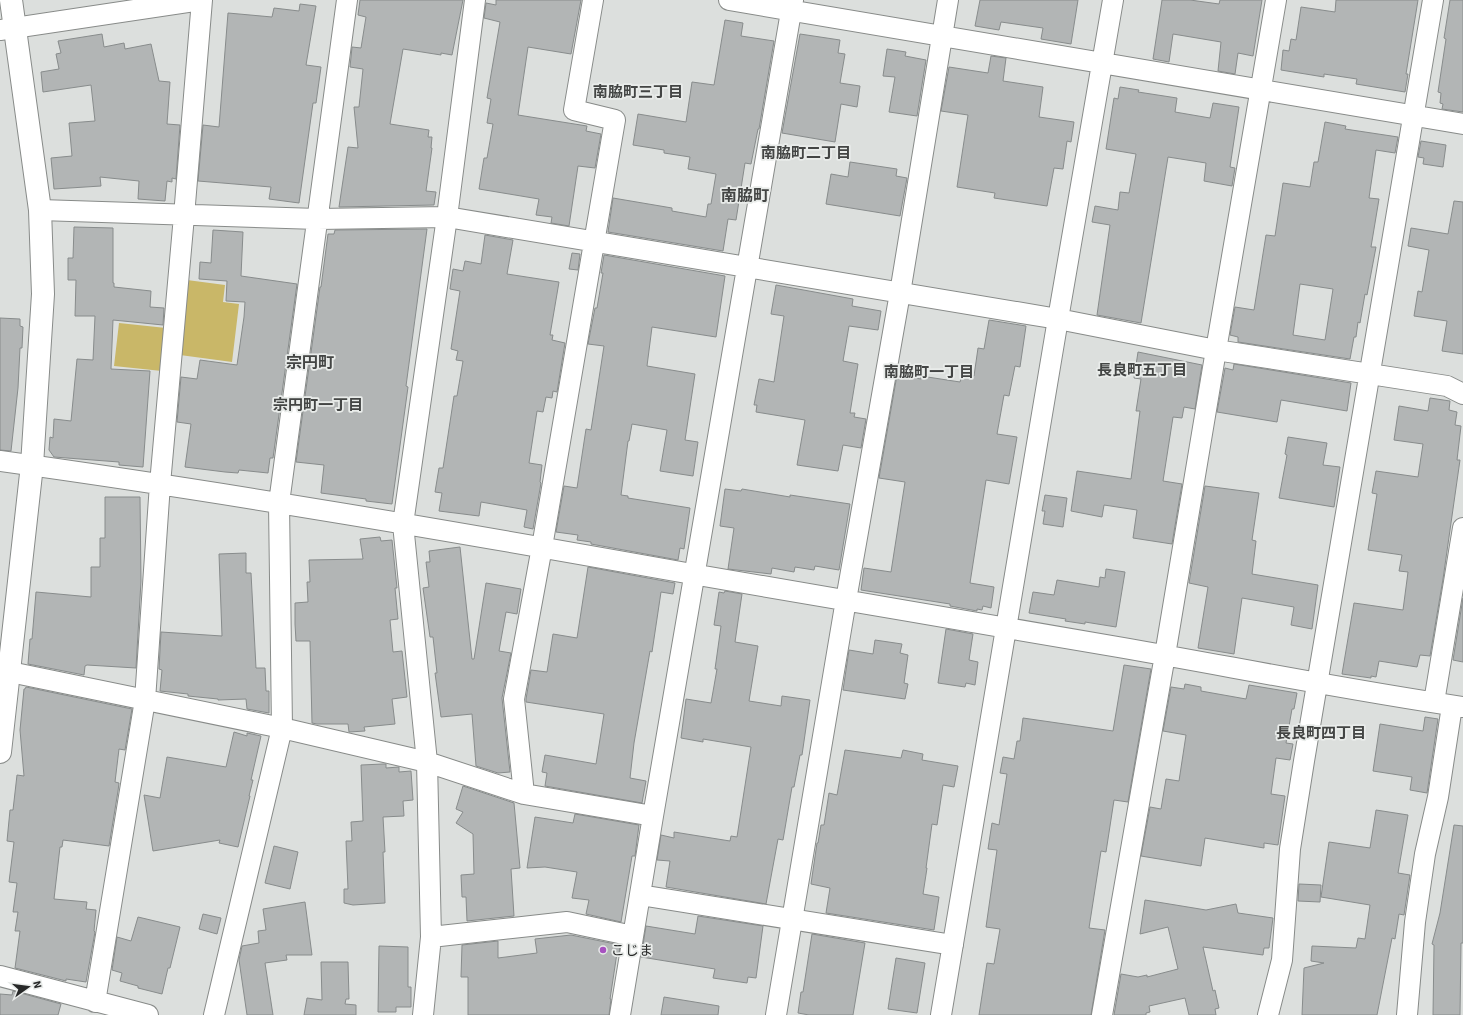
<svg xmlns="http://www.w3.org/2000/svg" width="1463" height="1015" font-family="'Source Sans 3','Noto Sans JP',sans-serif">
	<rect width="100%" height="100%" fill="#dcdfdd"/>
	<path fill="#c9b768" d="M 187,280 L 225,285 L 223,302 L 239,304 L 232,362 L 180,355 Z
		M 119,323 L 166,328 L 162,371 L 114,366 Z"/>
	<path fill="#b2b5b5" stroke="#888c8c" fill-rule="evenodd" d="M 360,0 L 463,0 L 452,55 L 441,53 L 441,55 L 403,49 L 390,124 L 429,130 L 428,137 L 432,137 L 431,148 L 432,148 L 426,191 L 436,192 L 434,205 L 339,207 L 348,147 L 358,148 L 354,107 L 359,107 L 363,69 L 350,67 L 352,47 L 361,48 L 366,17 L 358,15 Z
		M 496,0 L 581,0 L 571,54 L 528,47 L 518,115 L 587,126 L 586,131 L 601,134 L 595,168 L 578,166 L 569,226 L 551,223 L 552,217 L 536,215 L 539,199 L 479,189 L 484,158 L 487,158 L 493,124 L 487,123 L 491,99 L 487,98 L 500,22 L 484,18 L 486,3 L 496,5 Z
		M 980,0 L 1078,0 L 1071,44 L 1041,39 L 1043,28 L 1001,22 L 999,30 L 975,26 Z
		M 1162,0 L 1190,0 L 1219,4 L 1220,0 L 1262,0 L 1253,56 L 1238,53 L 1235,74 L 1218,71 L 1221,42 L 1173,34 L 1169,62 L 1153,59 Z
		M 1336,0 L 1418,0 L 1406,74 L 1408,74 L 1405,92 L 1356,84 L 1357,79 L 1324,74 L 1324,77 L 1281,70 L 1283,50 L 1289,51 L 1291,39 L 1296,40 L 1301,7 L 1335,12 Z
		M 1450,0 L 1463,0 L 1463,112 L 1442,109 L 1443,104 L 1440,103 L 1441,93 L 1438,92 L 1446,39 L 1444,38 Z
		M 300,4 L 316,6 L 306,65 L 321,67 L 316,103 L 313,103 L 299,203 L 269,199 L 271,187 L 198,181 L 203,125 L 219,127 L 228,13 L 272,17 L 274,8 L 299,11 Z
		M 725,20 L 743,23 L 741,36 L 774,41 L 759,129 L 758,129 L 751,164 L 745,163 L 736,220 L 728,219 L 723,251 L 608,232 L 613,198 L 672,208 L 672,211 L 706,217 L 708,204 L 711,204 L 716,174 L 688,169 L 690,157 L 664,153 L 664,150 L 633,145 L 638,114 L 686,122 L 692,82 L 714,85 Z
		M 102,34 L 104,47 L 124,43 L 125,49 L 151,44 L 159,81 L 170,82 L 167,124 L 180,125 L 176,179 L 172,178 L 172,182 L 167,181 L 165,201 L 138,199 L 139,181 L 100,177 L 101,186 L 54,189 L 51,158 L 72,156 L 69,123 L 95,121 L 91,85 L 43,92 L 41,72 L 59,69 L 56,54 L 61,53 L 58,41 Z
		M 800,34 L 840,40 L 838,53 L 845,54 L 840,83 L 860,86 L 857,107 L 841,104 L 835,142 L 782,133 Z
		M 887,49 L 906,52 L 905,56 L 926,60 L 917,116 L 889,112 L 895,77 L 883,76 Z
		M 991,56 L 1006,58 L 1003,81 L 1043,87 L 1039,117 L 1074,122 L 1071,142 L 1067,141 L 1063,169 L 1054,168 L 1047,206 L 994,198 L 995,193 L 957,187 L 968,115 L 941,111 L 949,67 L 988,73 Z
		M 1120,87 L 1139,90 L 1138,92 L 1177,98 L 1175,112 L 1210,118 L 1213,103 L 1239,107 L 1230,167 L 1235,168 L 1232,186 L 1204,181 L 1206,163 L 1168,157 L 1141,323 L 1097,315 L 1110,225 L 1092,222 L 1095,206 L 1118,210 L 1120,192 L 1129,193 L 1136,154 L 1106,149 L 1114,98 L 1118,99 Z
		M 1325,122 L 1346,126 L 1345,129 L 1398,137 L 1395,153 L 1376,150 L 1369,198 L 1379,199 L 1371,247 L 1376,247 L 1367,295 L 1365,294 L 1360,323 L 1358,322 L 1356,337 L 1354,337 L 1350,359 L 1238,342 L 1238,337 L 1230,335 L 1235,307 L 1254,310 L 1266,235 L 1275,236 L 1283,183 L 1310,187 L 1314,162 L 1318,162 ZM 1300,284 L 1333,289 L 1325,340 L 1293,335 Z
		M 1421,141 L 1446,145 L 1443,167 L 1423,164 L 1424,158 L 1418,157 Z
		M 850,162 L 897,169 L 896,176 L 907,178 L 900,216 L 826,204 L 831,174 L 848,177 Z
		M 1454,201 L 1463,202 L 1463,354 L 1442,351 L 1447,321 L 1414,316 L 1418,291 L 1422,292 L 1429,250 L 1408,246 L 1411,228 L 1448,234 Z
		M 74,227 L 113,228 L 113,283 L 114,283 L 114,287 L 151,291 L 150,307 L 164,308 L 163,325 L 113,320 L 111,369 L 150,371 L 143,467 L 119,465 L 119,462 L 54,457 L 49,450 L 50,437 L 53,438 L 54,419 L 71,421 L 77,359 L 93,360 L 95,316 L 75,316 L 76,280 L 68,280 L 68,258 L 73,258 Z
		M 427,229 L 406,386 L 408,387 L 392,504 L 366,501 L 366,499 L 321,493 L 324,465 L 296,462 L 320,287 L 321,287 L 328,234 L 334,234 L 335,230 Z
		M 213,230 L 243,232 L 241,276 L 297,284 L 273,458 L 270,458 L 268,473 L 239,470 L 238,473 L 225,472 L 185,467 L 191,424 L 177,422 L 181,377 L 197,379 L 200,360 L 237,365 L 244,317 L 245,302 L 226,301 L 227,281 L 199,279 L 200,262 L 211,263 Z
		M 485,235 L 513,240 L 507,274 L 559,282 L 550,335 L 553,335 L 552,340 L 565,343 L 557,392 L 553,391 L 552,398 L 546,397 L 543,412 L 537,411 L 529,463 L 542,465 L 540,482 L 541,483 L 533,529 L 524,527 L 527,510 L 481,502 L 479,516 L 439,511 L 442,493 L 435,492 L 439,468 L 443,468 L 454,396 L 457,396 L 463,361 L 456,360 L 458,351 L 451,349 L 460,291 L 450,289 L 453,269 L 463,271 L 465,261 L 481,264 Z
		M 572,253 L 580,254 L 578,270 L 569,269 Z
		M 604,255 L 725,276 L 716,337 L 652,327 L 647,366 L 695,374 L 685,440 L 698,442 L 693,476 L 660,471 L 667,430 L 632,424 L 629,441 L 628,441 L 621,495 L 628,496 L 628,498 L 690,508 L 684,549 L 680,548 L 678,560 L 591,544 L 591,542 L 577,540 L 578,535 L 556,532 L 564,486 L 577,488 L 586,429 L 591,430 L 604,346 L 588,344 L 595,308 L 597,308 L 603,273 L 601,273 Z
		M 776,285 L 853,299 L 852,306 L 881,311 L 878,330 L 849,326 L 843,361 L 858,364 L 850,413 L 855,413 L 854,417 L 866,419 L 861,448 L 843,445 L 838,471 L 797,465 L 805,420 L 756,412 L 757,405 L 754,405 L 759,379 L 774,382 L 784,316 L 771,314 Z
		M 0,318 L 20,319 L 20,326 L 23,327 L 22,348 L 20,348 L 18,388 L 11,451 L 0,450 Z
		M 989,320 L 1026,326 L 1020,367 L 1015,366 L 1009,396 L 1004,395 L 997,434 L 1017,437 L 1009,484 L 986,480 L 970,583 L 994,587 L 991,608 L 983,606 L 982,610 L 977,609 L 977,611 L 950,606 L 950,604 L 861,590 L 864,568 L 891,572 L 905,482 L 879,478 L 897,375 L 921,379 L 921,376 L 960,382 L 962,375 L 974,376 L 978,348 L 984,349 Z
		M 1138,352 L 1202,365 L 1195,409 L 1184,407 L 1182,418 L 1173,417 L 1163,481 L 1182,484 L 1172,544 L 1133,538 L 1137,510 L 1104,505 L 1102,517 L 1071,511 L 1077,471 L 1131,479 L 1140,411 L 1136,411 L 1141,379 L 1134,378 Z
		M 1234,364 L 1351,383 L 1347,411 L 1281,400 L 1277,422 L 1217,412 L 1225,368 L 1233,370 Z
		M 1430,398 L 1450,401 L 1449,410 L 1457,412 L 1455,425 L 1461,426 L 1457,460 L 1460,460 L 1443,579 L 1430,656 L 1420,655 L 1417,667 L 1379,661 L 1376,677 L 1371,676 L 1371,678 L 1342,674 L 1354,603 L 1403,610 L 1408,572 L 1399,571 L 1402,555 L 1368,550 L 1377,494 L 1372,493 L 1376,471 L 1418,477 L 1423,444 L 1394,440 L 1399,406 L 1428,411 Z
		M 1288,437 L 1327,443 L 1323,465 L 1340,467 L 1334,507 L 1279,498 L 1287,455 L 1285,454 Z
		M 1205,486 L 1259,493 L 1252,540 L 1256,541 L 1252,574 L 1318,585 L 1312,629 L 1291,625 L 1294,607 L 1242,598 L 1234,654 L 1198,648 L 1208,587 L 1189,583 Z
		M 725,489 L 741,491 L 742,489 L 790,497 L 790,495 L 850,504 L 839,570 L 815,566 L 814,570 L 795,567 L 794,572 L 772,568 L 771,574 L 728,569 L 734,528 L 720,526 Z
		M 1045,495 L 1067,498 L 1063,527 L 1043,524 L 1045,511 L 1042,511 Z
		M 105,497 L 140,497 L 141,581 L 136,668 L 87,665 L 85,666 L 84,675 L 28,664 L 30,639 L 32,639 L 36,592 L 91,597 L 91,567 L 100,567 L 100,538 L 105,538 Z
		M 380,537 L 381,541 L 392,540 L 397,588 L 395,588 L 398,619 L 390,620 L 393,652 L 402,651 L 407,697 L 392,699 L 395,724 L 364,727 L 365,731 L 349,732 L 348,724 L 317,724 L 312,723 L 310,641 L 296,641 L 295,624 L 295,603 L 308,602 L 307,582 L 310,582 L 309,560 L 363,559 L 360,539 Z
		M 460,547 L 472,659 L 474,659 L 486,583 L 521,589 L 517,614 L 506,612 L 499,651 L 511,653 L 502,698 L 510,772 L 498,773 L 476,766 L 472,714 L 441,717 L 435,673 L 437,673 L 433,637 L 430,637 L 423,588 L 429,587 L 426,562 L 430,562 L 429,551 Z
		M 246,553 L 246,573 L 251,573 L 256,668 L 265,668 L 266,691 L 269,691 L 269,713 L 247,709 L 246,699 L 218,700 L 218,699 L 188,696 L 188,694 L 160,691 L 162,670 L 159,669 L 161,632 L 222,636 L 219,554 Z
		M 588,567 L 675,583 L 673,594 L 661,592 L 652,652 L 650,651 L 634,743 L 630,778 L 646,781 L 642,803 L 545,786 L 547,773 L 542,772 L 545,755 L 596,764 L 604,714 L 526,702 L 526,699 L 531,670 L 547,672 L 553,634 L 577,638 Z
		M 1106,569 L 1125,572 L 1116,627 L 1085,622 L 1085,624 L 1065,621 L 1066,619 L 1029,613 L 1033,592 L 1054,595 L 1057,580 L 1099,587 L 1100,577 L 1105,578 Z
		M 725,591 L 742,594 L 735,642 L 758,646 L 749,701 L 781,706 L 782,696 L 810,700 L 802,755 L 800,755 L 794,787 L 792,787 L 783,840 L 778,839 L 766,904 L 666,887 L 670,861 L 657,860 L 661,835 L 674,838 L 674,832 L 730,841 L 731,836 L 737,837 L 751,747 L 703,739 L 703,742 L 681,738 L 686,699 L 711,703 L 717,669 L 715,669 L 721,626 L 714,625 L 719,592 L 724,593 Z
		M 1463,598 L 1463,662 L 1453,660 Z
		M 946,629 L 973,634 L 969,660 L 978,662 L 975,685 L 966,683 L 965,687 L 938,683 Z
		M 875,640 L 902,644 L 900,653 L 908,655 L 904,683 L 908,684 L 905,699 L 843,690 L 849,650 L 873,654 Z
		M 1124,665 L 1151,669 L 1128,802 L 1114,800 L 1106,852 L 1101,851 L 1089,928 L 1105,930 L 1091,1015 L 979,1015 L 987,963 L 994,964 L 1000,929 L 986,927 L 997,850 L 988,849 L 992,823 L 999,825 L 1007,774 L 1000,773 L 1003,757 L 1014,759 L 1017,741 L 1020,741 L 1023,718 L 1113,731 Z
		M 1185,684 L 1201,687 L 1201,691 L 1246,699 L 1249,685 L 1297,693 L 1294,709 L 1292,709 L 1286,743 L 1293,744 L 1290,760 L 1276,758 L 1271,794 L 1285,796 L 1278,845 L 1264,843 L 1264,848 L 1205,838 L 1201,866 L 1141,856 L 1150,807 L 1161,809 L 1166,779 L 1179,781 L 1186,735 L 1163,731 L 1171,687 L 1184,689 Z
		M 26,687 L 132,709 L 125,750 L 119,749 L 115,782 L 119,783 L 118,791 L 109,846 L 63,840 L 62,847 L 60,847 L 54,899 L 87,902 L 86,909 L 96,910 L 94,931 L 95,932 L 86,982 L 66,979 L 66,981 L 15,968 L 20,931 L 15,931 L 18,912 L 13,912 L 17,883 L 9,882 L 14,842 L 7,841 L 10,810 L 13,810 L 17,775 L 24,776 L 20,730 L 24,689 L 25,689 Z
		M 1425,717 L 1438,719 L 1427,793 L 1410,790 L 1412,777 L 1373,771 L 1380,724 L 1423,731 Z
		M 234,732 L 247,736 L 247,733 L 261,736 L 251,780 L 253,780 L 249,796 L 250,796 L 238,847 L 219,843 L 220,840 L 153,851 L 144,795 L 160,798 L 167,757 L 226,767 Z
		M 845,750 L 901,758 L 903,750 L 923,754 L 922,760 L 958,766 L 954,787 L 943,785 L 937,825 L 932,824 L 926,868 L 927,868 L 923,894 L 939,897 L 934,930 L 826,913 L 830,888 L 811,884 L 817,843 L 818,843 L 821,825 L 824,825 L 829,793 L 837,795 Z
		M 383,764 L 386,764 L 386,768 L 399,767 L 399,772 L 411,771 L 413,800 L 403,801 L 404,816 L 383,817 L 385,852 L 383,852 L 385,903 L 353,905 L 344,903 L 344,889 L 348,889 L 346,841 L 352,841 L 351,822 L 363,821 L 361,765 Z
		M 463,786 L 514,803 L 520,868 L 511,869 L 514,916 L 467,921 L 466,897 L 462,897 L 461,875 L 474,874 L 473,834 L 456,823 L 463,812 L 456,809 Z
		M 1376,810 L 1408,815 L 1398,873 L 1410,875 L 1404,915 L 1399,914 L 1395,939 L 1392,938 L 1377,1015 L 1302,1015 L 1304,968 L 1324,963 L 1311,961 L 1312,946 L 1356,948 L 1358,938 L 1365,939 L 1370,905 L 1321,897 L 1329,842 L 1370,848 Z
		M 575,814 L 639,825 L 635,856 L 632,856 L 621,922 L 586,914 L 589,900 L 572,898 L 577,872 L 545,867 L 527,868 L 535,817 L 573,823 Z
		M 1454,825 L 1463,826 L 1463,943 L 1461,943 L 1460,1015 L 1433,1015 L 1434,945 L 1432,944 L 1440,913 Z
		M 274,846 L 298,852 L 290,889 L 265,883 Z
		M 1299,884 L 1321,885 L 1320,902 L 1298,901 Z
		M 1145,900 L 1206,910 L 1236,904 L 1238,913 L 1273,918 L 1269,948 L 1264,948 L 1263,955 L 1203,947 L 1213,991 L 1215,990 L 1219,1008 L 1215,1009 L 1216,1015 L 1189,1015 L 1185,998 L 1149,1006 L 1150,1012 L 1146,1013 L 1146,1015 L 1114,1015 L 1121,974 L 1138,977 L 1147,975 L 1147,977 L 1178,969 L 1168,927 L 1140,934 Z
		M 305,902 L 312,955 L 286,955 L 287,960 L 265,963 L 273,1015 L 247,1015 L 239,960 L 242,946 L 259,943 L 258,931 L 266,930 L 263,909 Z
		M 203,914 L 221,918 L 217,934 L 199,929 Z
		M 698,916 L 763,926 L 756,978 L 748,977 L 747,983 L 713,978 L 715,969 L 641,957 L 646,926 L 695,934 Z
		M 138,917 L 180,927 L 170,968 L 168,968 L 162,994 L 138,988 L 138,986 L 120,981 L 122,973 L 112,970 L 117,937 L 131,941 Z
		M 812,934 L 865,943 L 853,1015 L 809,1015 L 798,1013 L 801,992 L 803,992 Z
		M 571,935 L 620,945 L 619,954 L 617,953 L 610,999 L 611,999 L 609,1015 L 468,1015 L 468,977 L 461,977 L 462,945 L 498,941 L 498,958 L 537,953 L 535,939 Z
		M 379,946 L 408,947 L 408,987 L 411,987 L 411,1007 L 396,1007 L 396,1012 L 378,1012 Z
		M 896,958 L 925,963 L 917,1013 L 888,1009 Z
		M 321,962 L 348,962 L 349,999 L 346,999 L 345,1004 L 356,1005 L 356,1015 L 304,1015 L 307,998 L 322,1000 Z
		M 13,991 L 61,1004 L 58,1015 L 0,1015 L 0,994 L 12,995 Z
		M 664,997 L 719,1006 L 718,1015 L 661,1015 Z"/>
	<g fill="none" stroke-linecap="round" stroke-linejoin="round">
		<defs>
			<path id="minor" d="M 729,0 L 1463,124
				M 0,30 L 201,0
				M 40,210 L 318,219 L 447,217 L 1058,319 L 1216,350 L 1447,386 L 1463,394
				M 0,461 C 231,493 462,533 692,574 C 834,599 976,622 1118,647 C 1233,667 1347,690 1463,707
				M 10,672 L 282,728 L 427,762 L 524,794 L 653,816
				M 1434,702 L 1463,528
				M 524,794 L 514,699 L 542,547 L 615,120 L 574,110 L 593,0
				M 640,895 L 953,945
				M 431,937 L 567,922 L 633,936
				M 0,976 L 148,1015
				M 95,1002 L 145,700 L 160,484 L 184,216 L 202,0
				M 214,1015 L 282,728 L 279,503 L 347,0
				M 423,1015 L 431,937 L 427,762 L 403,524 L 447,217 L 475,0
				M 620,1015 L 653,816 L 793,0
				M 776,1015 L 846,600 L 900,293 L 948,0
				M 941,1015 L 1058,319 L 1113,0
				M 1102,1015 L 1165,655 L 1216,350 L 1276,0
				M 1268,1015 L 1282,960 L 1290,849 L 1304,761 L 1433,0
				M 1407,1015 L 1415,922 L 1425,854 L 1438,797 L 1452,706"/>
			<path id="tertiary" d="M 0,752 L 32,465 L 43,294 L 40,210 L 11,0"/>
		</defs>
		<use href="#minor" stroke="#888b89" stroke-width="22"/>
		<use href="#tertiary" stroke="#888b89" stroke-width="24"/>
		<use href="#minor" stroke="#fff" stroke-width="20"/>
		<use href="#tertiary" stroke="#fff" stroke-width="22"/>
	</g>
	<circle fill="#a752c0" stroke="#e9ecea" stroke-width="1.5" cx="603" cy="950" r="4"/>
	<g text-anchor="middle" stroke-width="3.5" stroke-linejoin="round" paint-order="stroke">
		<g font-size="14" fill="#272828" stroke="#e9ecea" text-anchor="start">
			<text x="611" y="955">こじま</text>
		</g>
		<g font-size="15" font-weight="bold" fill="#434544" stroke="#e9ecea">
			<text x="638" y="97">南脇町三丁目</text>
			<text x="806" y="158">南脇町二丁目</text>
			<text x="1142" y="375">長良町五丁目</text>
			<text x="929" y="377">南脇町一丁目</text>
			<text x="318" y="410">宗円町一丁目</text>
			<text x="1321" y="738">長良町四丁目</text>
		</g>
		<g font-size="16" font-weight="bold" fill="#434544" stroke="#e9ecea">
			<text x="745" y="201">南脇町</text>
			<text x="310" y="368">宗円町</text>
		</g>
	</g>
	<g transform="translate(28 987) rotate(76)" stroke="#e9ecea" stroke-width="3" paint-order="stroke">
	<path d="M0-3L7 15L0 10L-7 15Z" fill="#272828"/>
	<text y="-6" font-size="11" font-weight="bold" text-anchor="middle" fill="#272828">N</text>
	</g>
</svg>
